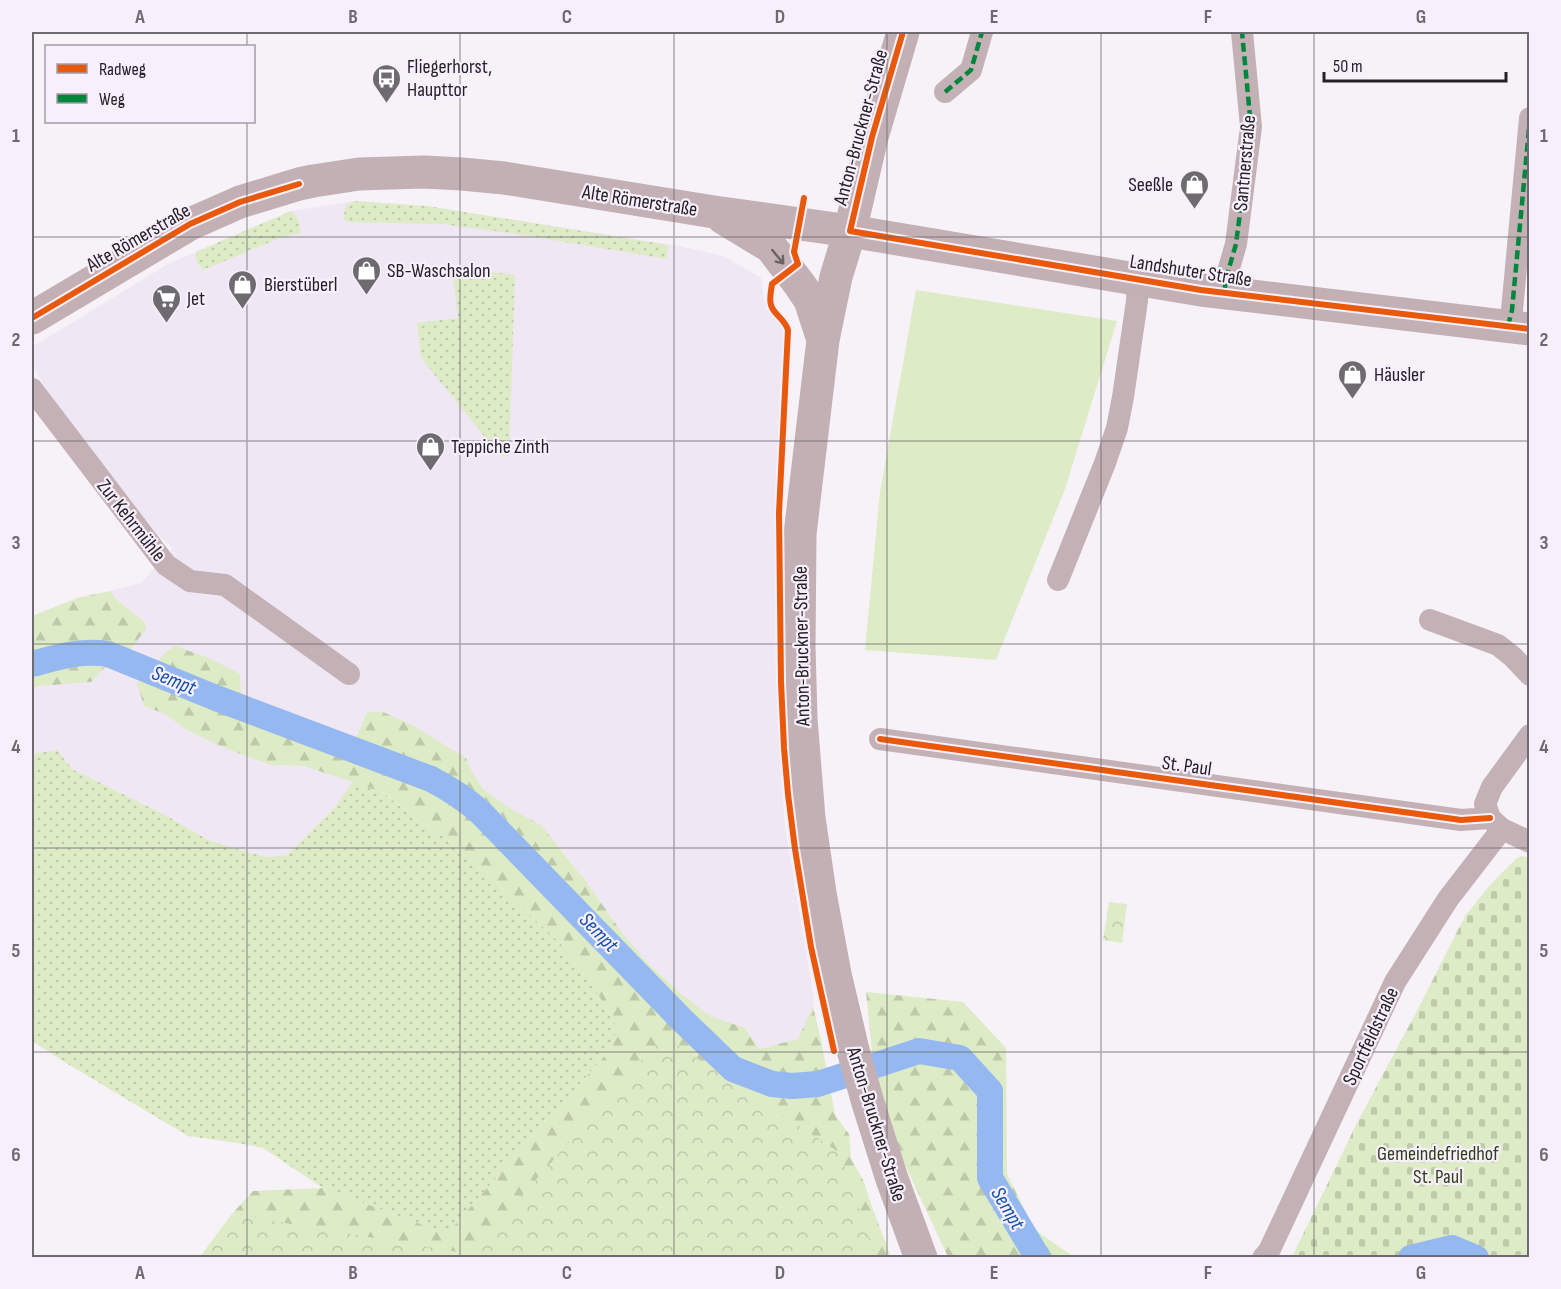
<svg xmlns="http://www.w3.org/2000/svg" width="1561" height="1289" font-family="'Sofia Sans Condensed',sans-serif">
	<defs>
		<pattern id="grass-dots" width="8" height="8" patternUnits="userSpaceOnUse" patternTransform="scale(1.5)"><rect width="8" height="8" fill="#ddebc6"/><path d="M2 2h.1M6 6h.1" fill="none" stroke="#bec9aa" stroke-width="1.8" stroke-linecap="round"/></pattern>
		<pattern id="forest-firs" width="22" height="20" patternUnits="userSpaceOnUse" patternTransform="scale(1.5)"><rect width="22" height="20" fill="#ddebc6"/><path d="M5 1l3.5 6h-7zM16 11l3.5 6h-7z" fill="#bec9aa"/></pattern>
		<pattern id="cemetery-stones" width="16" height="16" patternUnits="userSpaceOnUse" patternTransform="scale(1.5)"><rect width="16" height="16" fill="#ddebc6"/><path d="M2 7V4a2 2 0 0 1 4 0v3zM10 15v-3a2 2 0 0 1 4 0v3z" fill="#bec9aa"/></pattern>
		<pattern id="park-crowns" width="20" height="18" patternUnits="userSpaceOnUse" patternTransform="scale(1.5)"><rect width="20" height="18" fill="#ddebc6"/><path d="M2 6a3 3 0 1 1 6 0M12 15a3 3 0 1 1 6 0" fill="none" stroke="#bec9aa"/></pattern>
	</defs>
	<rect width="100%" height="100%" fill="#f6f2f8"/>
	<path fill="#f0e7f4" d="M 354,201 L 427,206 L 679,246 L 724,256 L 761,278 L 766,309 L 784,326 L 774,513 L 776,680 L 779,750 L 785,827 L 814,998 L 813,1006 L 798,1039 L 758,1049 L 745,1028 L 710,1016 L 680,993 L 647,962 L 623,934 L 585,880 L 560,848 L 484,790 L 471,772 L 466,758 L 367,712 L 358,734 L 342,752 L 241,717 L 240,674 L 175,646 L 166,652 L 138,683 L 144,706 L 165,714 L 188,731 L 227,749 L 270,765 L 304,766 L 353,782 L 334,808 L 287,855 L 266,857 L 210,841 L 167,816 L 72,769 L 57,750 L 32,754 L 32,689 L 39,686 L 91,682 L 106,665 L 126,655 L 145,622 L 119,602 L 110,591 L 141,583 L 173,548 L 157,534 L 82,443 L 32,366 L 32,347 L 168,264 L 291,211 Z"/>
	<path fill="url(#grass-dots)" d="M 354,201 L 427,206 L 668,245 L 667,259 L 517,234 L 442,224 L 348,222 L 343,218 L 346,206 Z
		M 291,211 L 298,219 L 301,233 L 282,237 L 203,270 L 196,261 L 196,252 Z
		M 452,267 L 515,275 L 509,456 L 501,457 L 421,358 L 417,323 L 458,318 Z
		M 57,750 L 72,769 L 167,816 L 210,841 L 266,857 L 287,855 L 334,808 L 353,782 L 384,793 L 414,818 L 448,840 L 483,870 L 560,943 L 599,996 L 617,1027 L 611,1049 L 521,1149 L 447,1234 L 323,1188 L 263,1148 L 238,1143 L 188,1136 L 71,1066 L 32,1041 L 32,754 Z"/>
	<path fill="url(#forest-firs)" d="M 110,591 L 119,602 L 145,622 L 146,629 L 126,655 L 107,665 L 91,682 L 39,686 L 32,689 L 32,616 L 77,598 Z
		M 175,646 L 209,658 L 240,674 L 242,717 L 342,752 L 358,734 L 367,712 L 383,712 L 412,725 L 466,758 L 472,772 L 484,790 L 511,809 L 541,825 L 585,880 L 623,934 L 647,962 L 680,993 L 710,1016 L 745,1028 L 759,1049 L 798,1039 L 813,1006 L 821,1040 L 835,1115 L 849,1134 L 851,1158 L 864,1182 L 871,1204 L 891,1257 L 200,1257 L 232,1214 L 253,1191 L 323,1188 L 447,1234 L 521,1149 L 611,1049 L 617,1027 L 599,996 L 560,943 L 483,870 L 448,840 L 414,818 L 385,793 L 304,766 L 270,765 L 227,749 L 188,731 L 165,714 L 144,706 L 137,683 L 166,652 Z
		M 866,992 L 963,1002 L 1006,1048 L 1007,1174 L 1034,1229 L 1074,1257 L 948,1257 L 892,1137 L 872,1052 Z"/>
	<path fill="url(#cemetery-stones)" d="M 1521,856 L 1530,858 L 1529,1257 L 1292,1257 L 1357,1123 L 1418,1009 L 1465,916 L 1490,885 L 1517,858 Z"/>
	<path fill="url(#park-crowns)" d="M 1109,902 L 1127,904 L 1122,943 L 1103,940 Z
		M 663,1036 L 840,1153 L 875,1257 L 200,1257 L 232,1214 L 470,1254 Z"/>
	<path fill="#ddebc6" d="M 916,290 L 1117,321 L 1065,489 L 996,660 L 865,650 L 880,492 Z"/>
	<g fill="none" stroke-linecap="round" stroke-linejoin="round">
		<path stroke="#95b8f0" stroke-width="26" d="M 32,664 C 58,657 80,650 108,654 L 216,698 L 431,779 C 450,789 466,799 481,813 L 682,1020 L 733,1069 L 772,1084 L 792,1086 L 818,1084 L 919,1051 L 960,1058 L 990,1091 L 990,1178 L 1038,1258
			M 1411,1258 L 1452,1248 L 1476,1258"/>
		<path stroke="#c4b1b6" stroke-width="22" d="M 945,92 L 971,70 L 982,32
			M 1224,292 L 1227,275 L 1236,244 L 1251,127 L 1242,32
			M 1508,326 L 1512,310 L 1530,118
			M 32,389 L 166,565 L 190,581 L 225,585 L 349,674
			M 1058,580 L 1105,463 L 1117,428 L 1123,397 L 1137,301 L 1138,279
			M 1430,620 L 1498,645 L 1513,657 L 1530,675
			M 1530,735 L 1492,787 L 1485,804 L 1490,818 L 1502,829 L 1530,842
			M 880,739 L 1461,820 L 1490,818
			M 1263,1258 L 1269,1251 L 1395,982 L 1448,899 L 1502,829"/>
		<path stroke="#c2b0b4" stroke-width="33" d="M 903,32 L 872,137 L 850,231 L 836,277 L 823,340 L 800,534 L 799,647 L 801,719 L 809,818 L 820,893 L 835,974 L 853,1050 L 868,1103 L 892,1179 L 921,1258
			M 723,218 L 771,247 L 800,285 L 810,300 L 823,340
			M 32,318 L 190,224 L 240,202 L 299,184 L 313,181 L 359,174 L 424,172 L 462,174 L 504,178 L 714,212 L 850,231 L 1201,290 L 1530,329"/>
		<path stroke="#00873e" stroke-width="4.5" stroke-dasharray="9 4.5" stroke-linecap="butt" d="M 945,92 L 971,70 L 982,32
			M 1224,292 L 1227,275 L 1236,244 L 1251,127 L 1242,32
			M 1508,326 L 1512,310 L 1530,118"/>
		<defs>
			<path id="cycleway" d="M 903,32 L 872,137 L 850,231 L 1201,290 L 1530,329
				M 804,198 L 794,252 L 798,264 L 772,284 C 771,291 769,299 771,305 C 773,314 785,319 788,330 L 779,513 L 781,682 L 784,748 L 788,794 L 795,849 L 811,947 L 834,1051
				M 32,318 L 190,224 L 240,202 L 299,184
				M 880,739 L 1461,820 L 1490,818"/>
		</defs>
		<use href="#cycleway" stroke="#f7effb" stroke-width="10"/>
		<use href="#cycleway" stroke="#e8590c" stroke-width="6"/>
	</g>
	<defs><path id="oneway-shaft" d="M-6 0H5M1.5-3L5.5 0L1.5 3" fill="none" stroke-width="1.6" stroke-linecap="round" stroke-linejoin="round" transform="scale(1.5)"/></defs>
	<use stroke="#6c6266" href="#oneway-shaft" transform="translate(778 257) rotate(51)"/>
	<path fill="none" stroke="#6e6b70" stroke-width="1.5" stroke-opacity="0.55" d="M 247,32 L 247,46M 460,32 L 460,1258M 674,32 L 674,1258M 887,32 L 887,1258M 1101,32 L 1101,1258M 1314,32 L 1314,1258M 247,122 L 247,1258M 32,237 L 1530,237M 32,441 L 1530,441M 32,644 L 1530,644M 32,848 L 1530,848M 32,1052 L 1530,1052"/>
	<defs>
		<symbol id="bus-pin" viewBox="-11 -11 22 30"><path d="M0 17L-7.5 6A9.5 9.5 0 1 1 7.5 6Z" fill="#6e6b70" stroke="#f7effb"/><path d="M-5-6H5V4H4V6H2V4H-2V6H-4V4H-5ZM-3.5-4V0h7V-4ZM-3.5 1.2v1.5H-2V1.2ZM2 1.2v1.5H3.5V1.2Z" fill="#fff"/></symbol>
		<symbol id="shop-pin" viewBox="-11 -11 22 30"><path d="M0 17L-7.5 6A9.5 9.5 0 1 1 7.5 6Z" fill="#6e6b70" stroke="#f7effb"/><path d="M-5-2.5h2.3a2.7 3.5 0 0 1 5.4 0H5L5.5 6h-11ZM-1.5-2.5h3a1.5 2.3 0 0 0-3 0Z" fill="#fff"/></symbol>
		<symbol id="supermarket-pin" viewBox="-11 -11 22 30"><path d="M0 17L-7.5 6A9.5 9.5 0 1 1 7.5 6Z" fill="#6e6b70" stroke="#f7effb"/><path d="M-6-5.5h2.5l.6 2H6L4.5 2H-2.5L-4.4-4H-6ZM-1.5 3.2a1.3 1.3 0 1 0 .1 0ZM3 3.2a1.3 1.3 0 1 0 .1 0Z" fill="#fff"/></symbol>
	</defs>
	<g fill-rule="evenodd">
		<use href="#bus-pin" x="370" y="62" width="33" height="45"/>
		<use href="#shop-pin" x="1178" y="168" width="33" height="45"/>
		<use href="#shop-pin" x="350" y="254" width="33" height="45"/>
		<use href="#shop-pin" x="226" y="268" width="33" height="45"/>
		<use href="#supermarket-pin" x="150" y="282" width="33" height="45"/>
		<use href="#shop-pin" x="1336" y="358" width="33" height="45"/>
		<use href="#shop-pin" x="414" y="430" width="33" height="45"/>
	</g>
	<g text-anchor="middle" stroke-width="4.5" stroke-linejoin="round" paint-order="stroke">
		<g font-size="20" fill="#252227" stroke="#f7effb" text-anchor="start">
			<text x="407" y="73">Fliegerhorst,<tspan x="407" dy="23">Haupttor</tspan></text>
			<text x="1173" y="191" text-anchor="end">Seeßle</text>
			<text x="387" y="277">SB-Waschsalon</text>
			<text x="264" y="291">Bierstüberl</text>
			<text x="187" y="305">Jet</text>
			<text x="1374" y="381">Häusler</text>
			<text x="451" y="453">Teppiche Zinth</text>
		</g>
		<g font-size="20" fill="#252227" stroke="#f7effb">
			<text transform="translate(860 127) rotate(-75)" y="7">Anton-Bruckner-Straße</text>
			<text transform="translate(1244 163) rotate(-85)" y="7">Santnerstraße</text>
			<text transform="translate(640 200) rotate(9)" y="7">Alte Römerstraße</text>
			<text transform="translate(138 237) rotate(-30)" y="7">Alte Römerstraße</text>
			<text transform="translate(1191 270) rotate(9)" y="7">Landshuter Straße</text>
			<text transform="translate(132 520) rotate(52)" y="7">Zur Kehrmühle</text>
			<text transform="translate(801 646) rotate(-91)" y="7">Anton-Bruckner-Straße</text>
			<text transform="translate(1187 765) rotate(8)" y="7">St. Paul</text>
			<text transform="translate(1370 1036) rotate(-65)" y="7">Sportfeldstraße</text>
			<text transform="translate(877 1124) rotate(73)" y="7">Anton-Bruckner-Straße</text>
		</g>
		<g font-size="20" fill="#313f18" stroke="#f7effb">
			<text x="1438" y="1160">Gemeindefriedhof<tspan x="1438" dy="23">St. Paul</tspan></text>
		</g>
		<g font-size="21" font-style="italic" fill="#1251ab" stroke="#f7effb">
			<text transform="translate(174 680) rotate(22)" y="7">Sempt</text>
			<text transform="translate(599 932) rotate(46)" y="7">Sempt</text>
			<text transform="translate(1008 1208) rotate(59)" y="7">Sempt</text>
		</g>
	</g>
	<rect width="1561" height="1289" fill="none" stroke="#f7effb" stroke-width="66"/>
	<rect x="45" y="45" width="210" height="78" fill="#f7effb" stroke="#a39da6" stroke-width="1.5"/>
	<rect x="57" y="64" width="30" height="9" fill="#e8590c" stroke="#a39da6" stroke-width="1.5"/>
	<text x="99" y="75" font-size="18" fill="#252227">Radweg</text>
	<rect x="57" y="94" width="30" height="9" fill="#00873e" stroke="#a39da6" stroke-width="1.5"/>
	<text x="99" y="105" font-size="18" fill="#252227">Weg</text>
	<path d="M1324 72v9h182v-9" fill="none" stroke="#252227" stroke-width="3"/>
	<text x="1333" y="72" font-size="18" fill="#252227" stroke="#f7effb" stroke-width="4.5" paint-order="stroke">50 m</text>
	<rect x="33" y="33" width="1495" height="1223" fill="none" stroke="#6e6b70" stroke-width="2"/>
	<g font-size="20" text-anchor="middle" font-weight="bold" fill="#6e6b70">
		<text x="140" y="23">A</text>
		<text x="353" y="23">B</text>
		<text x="567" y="23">C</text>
		<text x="780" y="23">D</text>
		<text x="994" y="23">E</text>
		<text x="1208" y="23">F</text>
		<text x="1421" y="23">G</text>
		<text x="16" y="142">1</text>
		<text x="1544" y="142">1</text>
		<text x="16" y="346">2</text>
		<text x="1544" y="346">2</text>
		<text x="16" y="549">3</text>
		<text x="1544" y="549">3</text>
		<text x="16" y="753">4</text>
		<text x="1544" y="753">4</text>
		<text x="16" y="957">5</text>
		<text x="1544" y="957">5</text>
		<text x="16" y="1161">6</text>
		<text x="1544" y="1161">6</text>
		<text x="140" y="1279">A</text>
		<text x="353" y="1279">B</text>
		<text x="567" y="1279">C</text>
		<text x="780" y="1279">D</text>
		<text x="994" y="1279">E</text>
		<text x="1208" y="1279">F</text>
		<text x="1421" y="1279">G</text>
	</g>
</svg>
